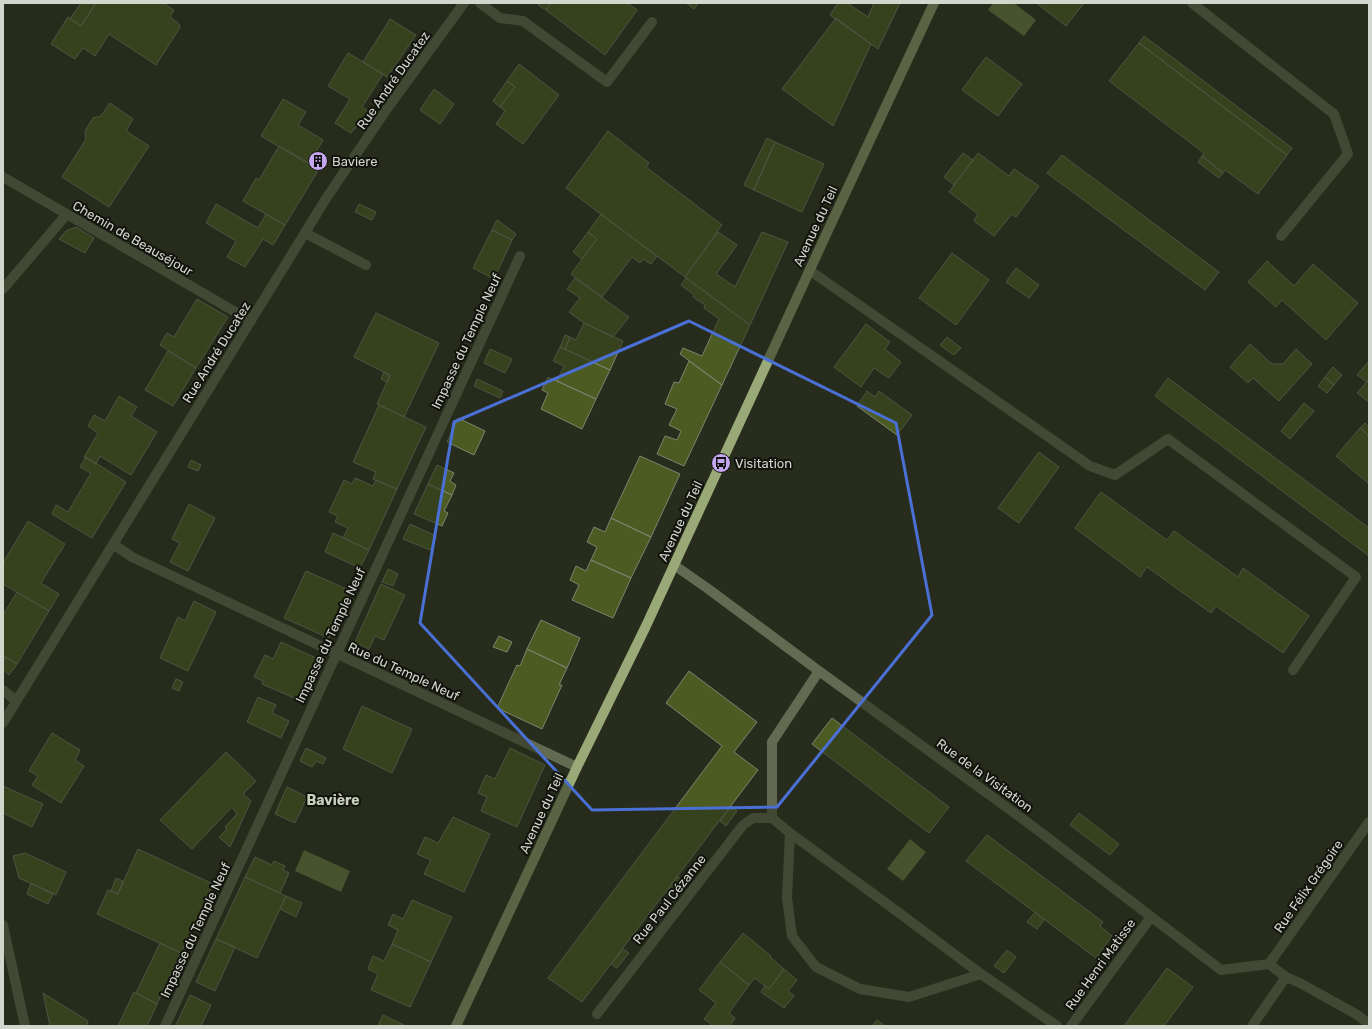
<svg xmlns="http://www.w3.org/2000/svg" width="1372" height="1029" font-family="Rubik,sans-serif">
	<rect width="100%" height="100%" fill="#272c1c"/>
	<path fill="#6f8047" d="M 993,3 L 1014,3 L 1036,20 L 1024,36 L 988,10 Z
		M 910,839 L 926,852 L 903,881 L 887,869 Z
		M 304,850 L 350,871 L 341,892 L 295,871 Z"/>
	<path fill="#4b5b22" stroke="#7d8470" d="M 81,3 L 96,3 L 81,26 L 70,19 Z
		M 96,3 L 163,3 L 174,10 L 170,17 L 177,22 L 180,26 L 179,29 L 156,65 L 109,34 L 95,56 L 83,48 L 75,59 L 51,44 L 68,17 L 81,26 Z
		M 539,3 L 551,3 L 546,10 L 538,5 Z
		M 551,3 L 627,3 L 637,10 L 605,55 L 546,10 Z
		M 686,3 L 698,3 L 694,9 Z
		M 838,3 L 847,3 L 868,17 L 874,3 L 900,3 L 878,49 L 830,15 Z
		M 1036,3 L 1084,3 L 1066,26 Z
		M 836,18 L 871,44 L 833,126 L 782,89 Z
		M 390,19 L 416,35 L 387,77 L 363,62 Z
		M 1144,36 L 1292,148 L 1287,155 L 1139,43 Z
		M 1139,43 L 1287,155 L 1258,194 L 1225,170 L 1223,173 L 1202,156 L 1204,153 L 1109,81 Z
		M 348,53 L 383,74 L 362,107 L 369,112 L 351,133 L 335,123 L 350,99 L 328,86 Z
		M 986,57 L 1022,84 L 998,116 L 962,90 Z
		M 519,64 L 559,95 L 523,144 L 496,124 L 505,111 L 500,107 L 515,87 L 507,81 Z
		M 507,81 L 515,87 L 500,107 L 493,101 Z
		M 434,89 L 454,104 L 440,124 L 420,110 Z
		M 283,99 L 306,112 L 298,125 L 323,140 L 309,164 L 261,136 Z
		M 110,103 L 133,119 L 126,131 L 149,146 L 109,207 L 62,177 L 86,139 L 85,131 L 93,118 L 101,116 Z
		M 608,131 L 649,163 L 646,167 L 722,225 L 685,277 L 566,188 Z
		M 767,138 L 775,142 L 754,190 L 744,185 Z
		M 775,142 L 824,164 L 802,212 L 754,190 Z
		M 279,146 L 319,169 L 285,225 L 243,201 L 256,178 L 259,180 Z
		M 316,152 L 326,158 L 319,169 L 309,164 Z
		M 963,153 L 973,160 L 954,185 L 944,177 Z
		M 978,153 L 1009,176 L 1014,169 L 1039,186 L 1016,217 L 1012,214 L 994,236 L 974,221 L 978,214 L 949,192 Z
		M 1062,155 L 1219,272 L 1205,290 L 1047,173 Z
		M 1202,156 L 1223,173 L 1219,178 L 1198,162 Z
		M 216,204 L 258,228 L 266,214 L 285,225 L 273,245 L 263,239 L 245,267 L 227,257 L 236,241 L 206,223 Z
		M 359,204 L 376,212 L 372,220 L 355,212 Z
		M 601,214 L 657,256 L 651,264 L 643,259 L 640,263 L 632,257 L 602,297 L 571,274 L 597,239 L 588,232 Z
		M 497,220 L 516,234 L 512,240 L 492,230 Z
		M 76,227 L 94,238 L 85,253 L 59,239 L 66,231 Z
		M 492,230 L 512,240 L 494,279 L 473,268 Z
		M 588,232 L 597,239 L 582,259 L 573,252 Z
		M 718,232 L 737,245 L 716,274 L 735,287 L 762,232 L 788,242 L 750,325 L 685,277 Z
		M 952,253 L 989,280 L 956,325 L 919,298 Z
		M 1267,261 L 1294,286 L 1313,264 L 1358,303 L 1326,340 L 1282,300 L 1276,307 L 1248,282 Z
		M 1016,268 L 1039,285 L 1029,298 L 1006,282 Z
		M 575,278 L 629,317 L 613,337 L 584,323 L 569,312 L 580,298 L 567,289 Z
		M 686,278 L 750,325 L 722,385 L 680,354 L 683,348 L 702,356 L 719,319 L 704,308 L 705,305 L 693,297 L 694,295 L 681,285 Z
		M 197,299 L 228,317 L 196,368 L 160,345 L 167,333 L 174,337 Z
		M 376,313 L 439,343 L 404,417 L 377,404 L 390,375 L 354,357 Z
		M 584,323 L 623,341 L 610,370 L 565,349 L 570,337 L 576,340 Z
		M 866,324 L 890,342 L 885,349 L 901,362 L 889,378 L 874,368 L 861,387 L 834,367 Z
		M 565,335 L 570,337 L 565,349 L 560,347 Z
		M 947,337 L 961,348 L 954,355 L 940,345 Z
		M 1250,344 L 1272,364 L 1283,364 L 1296,349 L 1312,364 L 1279,401 L 1253,378 L 1248,383 L 1230,367 Z
		M 560,347 L 610,370 L 596,399 L 557,381 L 564,366 L 553,361 Z
		M 490,349 L 512,359 L 505,373 L 484,363 Z
		M 168,351 L 196,368 L 173,406 L 145,390 Z
		M 689,361 L 722,385 L 684,466 L 657,454 L 665,436 L 677,440 L 681,431 L 669,425 L 677,409 L 665,404 L 674,382 L 679,383 Z
		M 1369,361 L 1369,379 L 1367,382 L 1357,375 Z
		M 1333,367 L 1342,375 L 1334,385 L 1325,377 Z
		M 384,372 L 390,375 L 387,382 L 381,379 Z
		M 548,377 L 596,399 L 582,429 L 541,409 L 548,393 L 542,390 Z
		M 1325,377 L 1334,385 L 1327,393 L 1318,386 Z
		M 1168,378 L 1369,528 L 1369,556 L 1155,396 Z
		M 477,379 L 503,391 L 500,398 L 474,386 Z
		M 1369,379 L 1369,402 L 1357,393 Z
		M 867,391 L 875,397 L 879,391 L 912,415 L 897,435 L 857,406 Z
		M 119,396 L 137,407 L 131,416 L 157,432 L 131,475 L 100,456 L 96,464 L 84,457 L 98,433 L 88,426 L 94,415 L 105,421 Z
		M 1304,403 L 1314,411 L 1290,439 L 1281,431 Z
		M 379,405 L 426,427 L 397,489 L 373,479 L 376,472 L 353,462 Z
		M 458,418 L 485,431 L 474,455 L 447,442 Z
		M 1365,423 L 1369,427 L 1369,436 L 1360,428 Z
		M 1360,428 L 1369,436 L 1369,484 L 1336,456 Z
		M 1039,452 L 1059,467 L 1019,523 L 998,508 Z
		M 640,456 L 680,474 L 651,537 L 611,518 Z
		M 86,457 L 126,482 L 92,538 L 52,514 L 56,505 L 68,512 L 91,473 L 80,467 Z
		M 191,460 L 201,465 L 198,471 L 188,467 Z
		M 437,465 L 454,473 L 450,481 L 456,485 L 452,495 L 428,484 Z
		M 355,478 L 373,486 L 376,480 L 397,489 L 369,550 L 343,538 L 348,528 L 335,522 L 338,516 L 329,512 L 344,480 L 352,484 Z
		M 428,484 L 452,495 L 444,511 L 448,513 L 442,526 L 414,514 Z
		M 1101,492 L 1167,540 L 1174,531 L 1238,577 L 1243,568 L 1309,616 L 1283,653 L 1216,606 L 1211,613 L 1147,567 L 1140,577 L 1075,528 Z
		M 189,504 L 215,518 L 188,571 L 170,562 L 180,543 L 172,539 Z
		M 611,518 L 651,537 L 631,578 L 591,560 L 597,547 L 587,542 L 594,527 L 605,532 Z
		M 28,521 L 65,544 L 41,583 L 59,594 L 49,611 L 3,584 L 3,563 Z
		M 410,524 L 436,536 L 430,550 L 403,539 Z
		M 333,533 L 369,550 L 360,568 L 325,552 Z
		M 591,560 L 631,578 L 613,618 L 572,600 L 579,585 L 570,580 L 576,566 L 586,571 Z
		M 388,569 L 398,574 L 393,586 L 382,582 Z
		M 306,571 L 351,591 L 329,638 L 284,618 Z
		M 381,584 L 405,595 L 384,640 L 375,636 L 369,649 L 355,642 Z
		M 17,592 L 49,611 L 17,664 L 3,656 L 3,615 Z
		M 194,601 L 216,612 L 188,671 L 160,658 L 178,617 L 185,621 Z
		M 541,620 L 580,638 L 567,668 L 527,649 Z
		M 499,636 L 512,642 L 507,652 L 493,647 Z
		M 281,642 L 318,659 L 299,700 L 262,684 L 263,681 L 254,677 L 265,655 L 273,659 Z
		M 527,649 L 567,668 L 559,685 L 562,685 L 542,729 L 497,708 L 517,665 L 520,666 Z
		M 4,656 L 17,664 L 9,675 L 3,670 Z
		M 689,671 L 757,722 L 734,752 L 758,770 L 582,1002 L 548,978 L 722,746 L 666,703 Z
		M 176,679 L 183,682 L 179,691 L 172,688 Z
		M 258,697 L 276,705 L 272,713 L 289,721 L 281,738 L 247,722 Z
		M 362,706 L 412,729 L 392,773 L 343,749 Z
		M 832,718 L 949,807 L 929,833 L 812,744 Z
		M 52,733 L 80,750 L 75,760 L 84,766 L 61,803 L 32,785 L 38,776 L 29,771 Z
		M 306,748 L 326,758 L 323,764 L 316,761 L 312,767 L 300,761 Z
		M 510,748 L 545,765 L 517,827 L 481,811 L 487,797 L 478,793 L 486,775 L 495,779 Z
		M 226,752 L 256,781 L 243,794 L 251,801 L 230,847 L 219,837 L 227,829 L 225,827 L 237,814 L 232,807 L 192,849 L 160,820 Z
		M 3,786 L 43,804 L 32,827 L 3,813 Z
		M 287,787 L 307,797 L 295,823 L 275,814 Z
		M 731,806 L 737,811 L 726,826 L 720,821 Z
		M 1079,813 L 1119,844 L 1110,855 L 1070,825 Z
		M 453,817 L 490,834 L 464,892 L 424,874 L 431,860 L 417,854 L 425,837 L 438,843 Z
		M 987,835 L 1103,922 L 1100,926 L 1112,936 L 1096,958 L 966,861 Z
		M 138,849 L 213,884 L 181,953 L 97,914 L 108,890 L 118,894 Z
		M 25,853 L 66,872 L 56,895 L 19,878 L 13,856 Z
		M 255,857 L 272,865 L 274,861 L 285,866 L 283,870 L 289,873 L 280,893 L 245,877 Z
		M 677,876 L 684,881 L 671,896 L 666,893 Z
		M 245,877 L 286,896 L 257,958 L 216,939 Z
		M 116,878 L 123,881 L 118,894 L 111,891 Z
		M 31,883 L 53,894 L 48,904 L 27,894 Z
		M 286,896 L 302,903 L 296,917 L 280,909 Z
		M 412,900 L 452,917 L 431,962 L 392,944 L 398,930 L 388,925 L 393,914 L 403,919 Z
		M 1035,912 L 1044,920 L 1037,929 L 1027,922 Z
		M 743,933 L 771,956 L 770,957 L 784,969 L 769,989 L 755,978 L 749,985 L 720,962 Z
		M 216,939 L 235,947 L 215,991 L 196,982 Z
		M 160,943 L 181,953 L 157,1004 L 136,993 Z
		M 392,944 L 431,962 L 410,1007 L 371,990 L 378,974 L 368,969 L 373,956 L 384,961 Z
		M 623,949 L 629,953 L 617,968 L 611,964 Z
		M 1007,950 L 1016,957 L 1004,973 L 994,966 Z
		M 720,962 L 749,985 L 729,1013 L 735,1018 L 730,1026 L 714,1026 L 704,1019 L 716,1003 L 699,990 Z
		M 1167,968 L 1193,987 L 1164,1026 L 1124,1026 Z
		M 784,969 L 797,980 L 788,991 L 794,996 L 784,1008 L 761,992 L 765,986 L 769,989 Z
		M 134,992 L 157,1004 L 147,1026 L 118,1026 Z
		M 43,993 L 88,1021 L 87,1026 L 50,1026 Z
		M 190,995 L 211,1005 L 201,1026 L 179,1026 L 176,1025 Z
		M 383,1015 L 406,1026 L 378,1026 Z
		M 877,1020 L 885,1026 L 872,1026 Z"/>
	<g fill="none" stroke-linecap="round" stroke-linejoin="round">
		<path stroke="#626a52" stroke-width="10" d="M 480,3 L 500,18 L 523,21 L 607,82 L 652,22
			M 1192,3 L 1334,114 L 1348,154 L 1281,236
			M 3,177 L 251,321
			M 305,233 L 366,265
			M 809,270 L 1090,466 L 1115,475 L 1168,439 L 1356,577 L 1293,670
			M 3,289 L 66,215
			M 113,544 L 132,557 L 577,767
			M 674,565 L 707,588 L 819,671 L 1031,825 L 1221,970 L 1269,964 L 1286,977 L 1300,983 L 1356,1014 L 1369,1024
			M 819,671 L 772,742 L 772,818 L 790,833 L 879,898 L 981,974 L 1057,1026
			M 3,690 L 16,701
			M 3,723 L 327,197 L 389,106 L 464,3
			M 790,833 L 787,898 L 792,936 L 816,967 L 860,989 L 909,997 L 981,974
			M 3,925 L 25,1026
			M 1269,964 L 1369,822
			M 597,1014 L 743,825 L 753,818 L 772,818
			M 165,1026 L 520,256
			M 1071,1026 L 1151,917
			M 1252,1026 L 1286,977"/>
		<path stroke="#99a978" stroke-width="10" d="M 456,1026 L 577,767 L 646,626 L 830,226 L 934,3"/>
	</g>
	<path d="M0 0H1372V1029H0ZM 689,321 L 896,423 L 932,615 L 777,807 L 592,810 L 420,623 L 454,422 Z" fill="#272c1c" fill-opacity=".55" fill-rule="evenodd"/>
	<path fill="none" stroke="#4a70d5" stroke-width="3" stroke-linejoin="round" d="M 689,321 L 896,423 L 932,615 L 777,807 L 592,810 L 420,623 L 454,422 Z"/>
	<defs>
		<symbol id="building-disc" viewBox="-11 -11 22 22"><circle r="9.5" fill="#c5a7f1" stroke="#11130c"/><path d="M-4-6H4V6H1V3H-1V6H-4ZM-2.5-4.3h1.7v1.8h-1.7ZM.8-4.3h1.7v1.8H.8ZM-2.5-1h1.7V.8h-1.7ZM.8-1h1.7V.8H.8Z" fill="#111"/></symbol>
		<symbol id="bus-disc" viewBox="-11 -11 22 22"><circle r="9.5" fill="#c5a7f1" stroke="#11130c"/><path d="M-5-6H5V4H4V6H2V4H-2V6H-4V4H-5ZM-3.5-4V0h7V-4ZM-3.5 1.2v1.5H-2V1.2ZM2 1.2v1.5H3.5V1.2Z" fill="#111"/></symbol>
	</defs>
	<g fill-rule="evenodd">
		<use href="#building-disc" x="307" y="150" width="22" height="22"/>
		<use href="#bus-disc" x="710" y="452" width="22" height="22"/>
	</g>
	<g text-anchor="middle" stroke-width="4" stroke-linejoin="round" paint-order="stroke">
		<g font-size="13" fill="#d3d6cc" stroke="#11130c">
			<text transform="translate(393 80) rotate(-55)" y="5">Rue André Ducatez</text>
			<text transform="translate(815 226) rotate(-65)" y="5">Avenue du Teil</text>
			<text transform="translate(133 238) rotate(30)" y="5">Chemin de Beauséjour</text>
			<text transform="translate(466 341) rotate(-65)" y="5">Impasse du Temple Neuf</text>
			<text transform="translate(216 352) rotate(-58)" y="5">Rue André Ducatez</text>
			<text transform="translate(680 521) rotate(-65)" y="5">Avenue du Teil</text>
			<text transform="translate(330 635) rotate(-65)" y="5">Impasse du Temple Neuf</text>
			<text transform="translate(404 671) rotate(25)" y="5">Rue du Temple Neuf</text>
			<text transform="translate(985 775) rotate(36)" y="5">Rue de la Visitation</text>
			<text transform="translate(541 813) rotate(-65)" y="5">Avenue du Teil</text>
			<text transform="translate(1308 886) rotate(-55)" y="5">Rue Félix Grégoire</text>
			<text transform="translate(669 899) rotate(-52)" y="5">Rue Paul Cézanne</text>
			<text transform="translate(195 930) rotate(-65)" y="5">Impasse du Temple Neuf</text>
			<text transform="translate(1100 964) rotate(-54)" y="5">Rue Henri Matisse</text>
		</g>
		<g font-size="13" fill="#d3d6cc" stroke="#11130c" text-anchor="start">
			<text x="332" y="166">Baviere</text>
			<text x="735" y="468">Visitation</text>
		</g>
		<g font-size="14" font-weight="bold" fill="#c9d0bb" stroke="#11130c">
			<text x="333" y="805">Bavière</text>
		</g>
	</g>
	<rect width="1372" height="1029" fill="none" stroke="#d3d6cc" stroke-width="8"/>
</svg>
